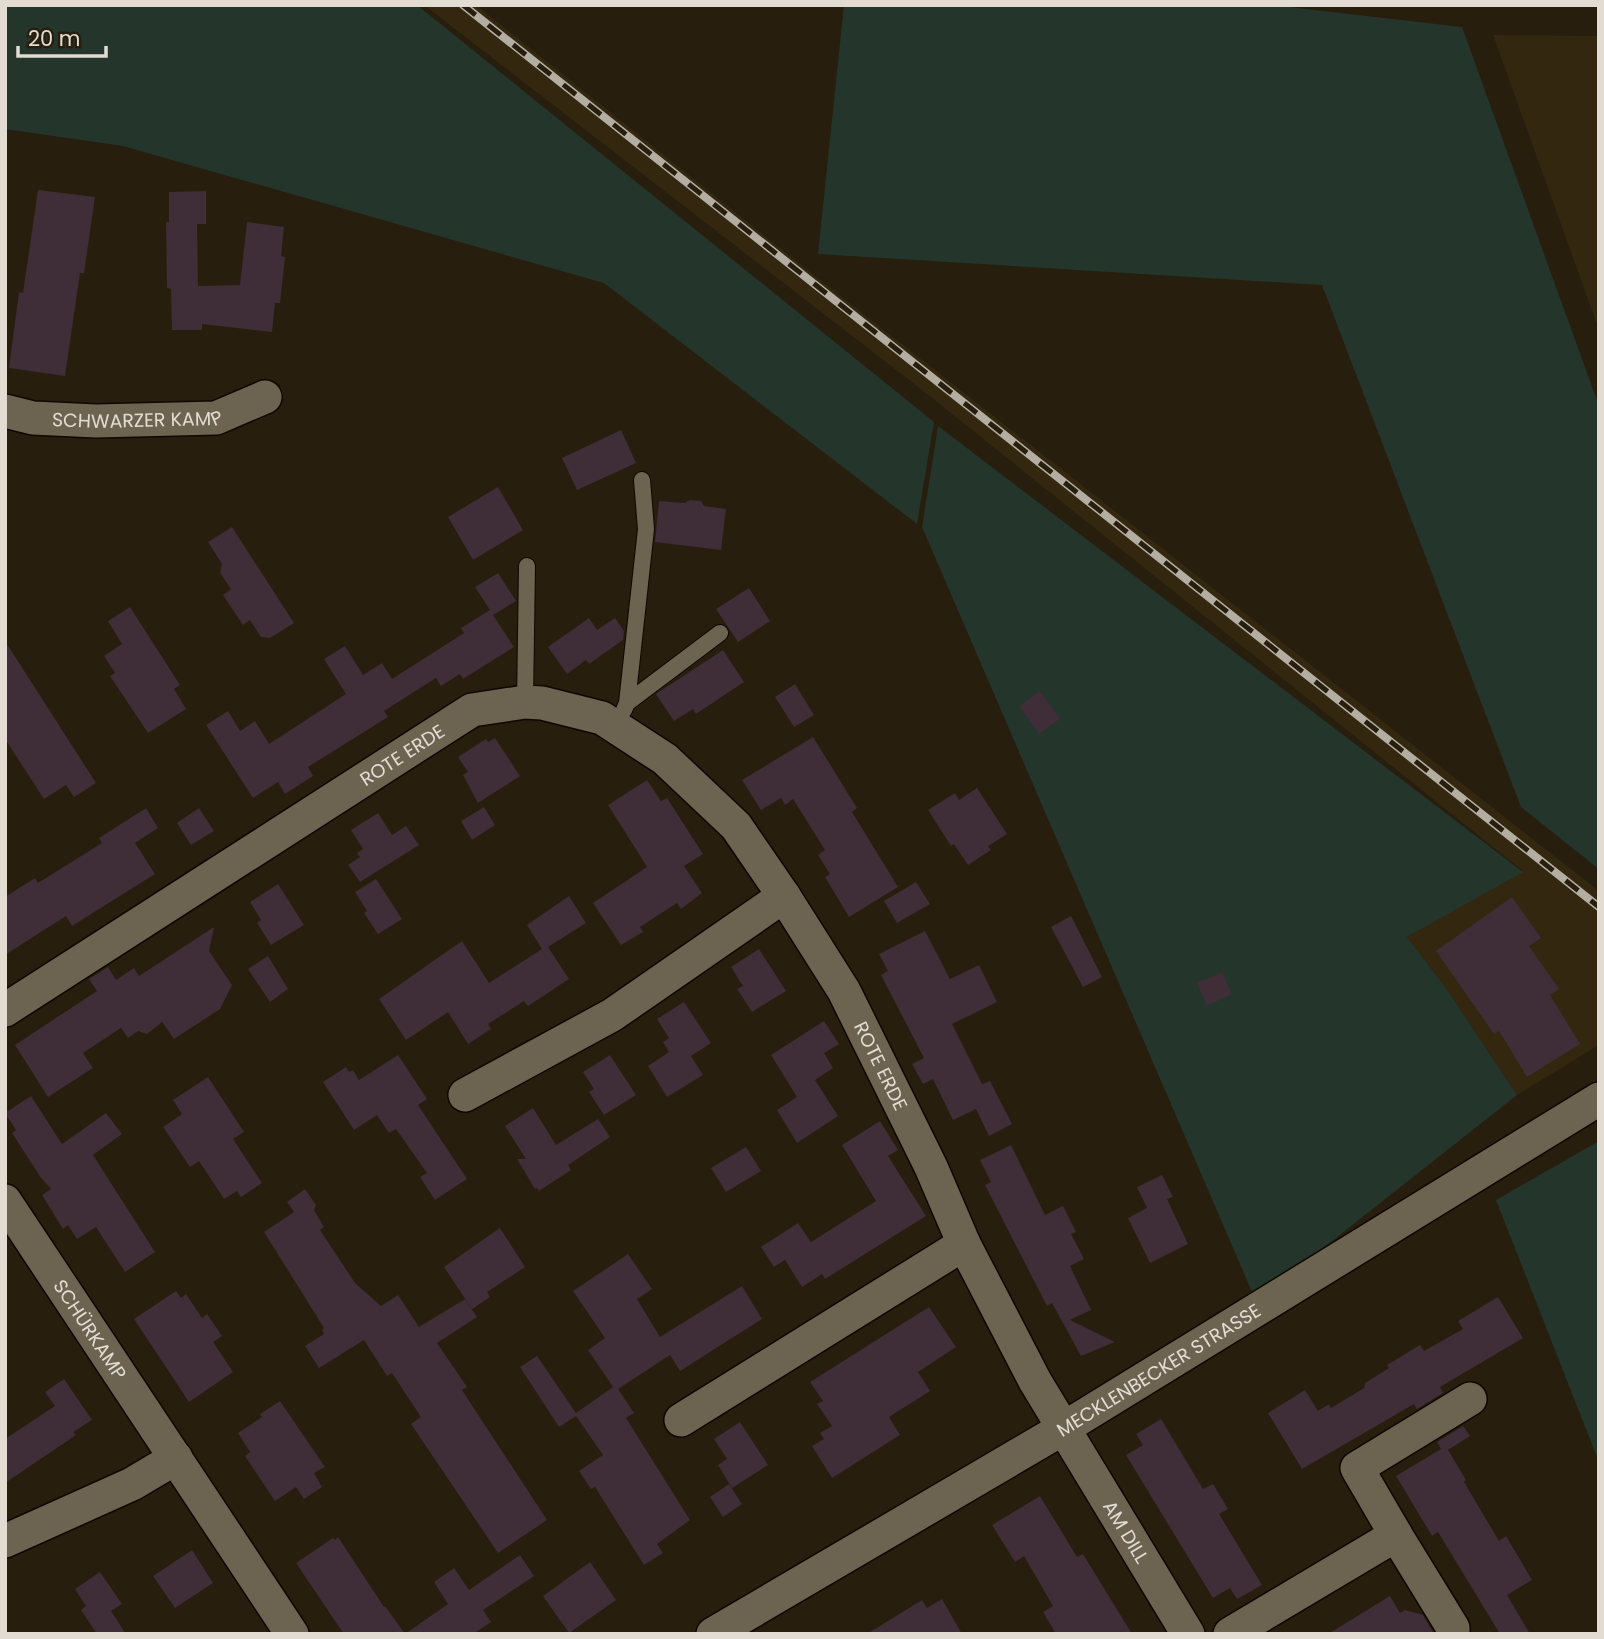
<svg xmlns="http://www.w3.org/2000/svg" width="1604" height="1639" font-family="Poppins,sans-serif">
	<rect width="100%" height="100%" fill="#271e0e"/>
	<path fill="#332710" d="M 424,5 L 476,5 L 805,268 L 1599,891 L 1599,1045 L 1517,1095 L 1446,988 L 1407,937 L 1523,871 L 922,390 Z
		M 1493,35 L 1599,36 L 1599,330 Z"/>
	<path fill="#24362b" d="M 5,5 L 417,5 L 934,422 L 917,524 L 604,283 L 123,146 L 5,129 Z
		M 844,5 L 1271,5 L 1462,27 L 1599,406 L 1599,869 L 1521,807 L 1322,285 L 818,254 Z
		M 938,426 L 1523,872 L 1407,937 L 1446,988 L 1517,1095 L 1256,1301 L 922,527 Z
		M 1599,1141 L 1599,1462 L 1496,1200 Z"/>
	<path fill="#3f2d37" d="M 38,190 L 95,197 L 84,273 L 80,273 L 65,376 L 9,368 L 19,292 L 23,293 Z
		M 206,191 L 206,224 L 197,224 L 198,286 L 240,285 L 247,222 L 284,227 L 281,256 L 285,257 L 280,303 L 275,303 L 272,332 L 202,324 L 202,330 L 172,330 L 171,289 L 167,288 L 166,222 L 169,222 L 169,192 Z
		M 621,430 L 636,463 L 577,490 L 562,458 Z
		M 498,487 L 523,530 L 473,560 L 448,517 Z
		M 690,500 L 701,501 L 704,506 L 726,509 L 721,550 L 655,542 L 659,501 L 685,503 Z
		M 232,527 L 294,623 L 270,638 L 261,637 L 250,620 L 243,625 L 223,595 L 231,589 L 220,573 L 222,564 L 208,542 Z
		M 498,573 L 516,601 L 493,615 L 514,647 L 463,679 L 460,674 L 441,686 L 436,678 L 384,711 L 388,717 L 308,767 L 313,776 L 285,794 L 278,782 L 253,798 L 206,725 L 228,711 L 240,731 L 255,721 L 269,744 L 346,694 L 324,659 L 345,646 L 363,675 L 382,663 L 392,679 L 464,633 L 461,628 L 490,610 L 475,587 Z
		M 749,588 L 770,621 L 738,642 L 716,609 Z
		M 130,607 L 180,685 L 174,689 L 186,709 L 148,733 L 110,676 L 115,673 L 104,656 L 122,644 L 108,621 Z
		M 589,618 L 597,630 L 615,618 L 624,631 L 623,640 L 589,664 L 586,660 L 567,674 L 548,647 Z
		M 5,641 L 96,783 L 74,797 L 66,785 L 44,799 L 5,739 Z
		M 723,650 L 744,682 L 696,714 L 693,709 L 674,721 L 656,694 Z
		M 795,684 L 814,715 L 794,727 L 775,697 Z
		M 1040,691 L 1060,719 L 1039,734 L 1019,706 Z
		M 813,737 L 857,808 L 852,812 L 898,887 L 849,917 L 825,877 L 830,874 L 818,855 L 825,850 L 793,799 L 785,805 L 781,798 L 761,810 L 742,780 Z
		M 495,738 L 520,776 L 478,803 L 463,775 L 468,772 L 458,757 L 486,739 L 488,742 Z
		M 647,780 L 661,801 L 667,798 L 703,854 L 684,866 L 702,893 L 681,909 L 677,903 L 640,927 L 643,932 L 621,945 L 593,903 L 647,867 L 608,805 Z
		M 977,788 L 1007,834 L 988,846 L 991,850 L 968,865 L 954,844 L 951,846 L 928,810 L 955,793 L 959,800 Z
		M 484,807 L 495,825 L 472,840 L 461,821 Z
		M 146,808 L 158,828 L 135,843 L 155,874 L 72,926 L 66,916 L 5,955 L 5,897 L 35,878 L 38,883 L 102,843 L 99,838 Z
		M 199,808 L 214,831 L 191,845 L 177,823 Z
		M 378,813 L 392,835 L 406,826 L 419,845 L 360,882 L 348,865 L 360,857 L 357,853 L 363,849 L 351,830 Z
		M 376,879 L 402,919 L 378,934 L 364,913 L 367,911 L 355,892 Z
		M 916,882 L 930,904 L 897,923 L 884,901 Z
		M 278,884 L 304,925 L 271,945 L 257,923 L 261,920 L 250,902 Z
		M 569,896 L 586,923 L 548,947 L 569,979 L 528,1006 L 524,1001 L 488,1024 L 491,1029 L 468,1044 L 448,1012 L 406,1040 L 379,999 L 462,941 L 489,983 L 542,949 L 527,925 Z
		M 1512,897 L 1541,938 L 1529,946 L 1559,989 L 1550,995 L 1580,1044 L 1527,1077 L 1499,1031 L 1494,1034 L 1436,951 Z
		M 1071,916 L 1102,977 L 1083,987 L 1051,927 Z
		M 214,927 L 209,951 L 232,985 L 220,1009 L 174,1039 L 162,1022 L 147,1034 L 138,1031 L 128,1038 L 121,1028 L 83,1053 L 93,1068 L 48,1097 L 15,1045 L 97,991 L 89,979 L 108,967 L 116,980 L 134,968 L 139,976 Z
		M 925,931 L 950,979 L 979,965 L 997,1002 L 952,1024 L 982,1084 L 990,1081 L 1012,1124 L 989,1136 L 976,1109 L 953,1120 L 933,1079 L 923,1084 L 912,1064 L 924,1058 L 881,975 L 888,971 L 879,954 Z
		M 759,949 L 786,991 L 752,1012 L 737,989 L 743,986 L 731,967 Z
		M 268,956 L 288,989 L 270,1002 L 248,969 Z
		M 1222,972 L 1232,994 L 1207,1006 L 1197,983 Z
		M 684,1002 L 711,1043 L 691,1056 L 703,1075 L 667,1097 L 648,1066 L 669,1052 L 663,1042 L 669,1038 L 657,1019 Z
		M 824,1021 L 839,1044 L 824,1053 L 833,1068 L 815,1080 L 838,1116 L 797,1143 L 777,1110 L 797,1097 L 771,1055 Z
		M 398,1055 L 427,1099 L 418,1105 L 467,1179 L 435,1200 L 420,1177 L 427,1173 L 396,1129 L 389,1133 L 377,1115 L 354,1130 L 323,1082 L 346,1067 L 349,1072 L 353,1070 L 359,1080 Z
		M 610,1055 L 636,1095 L 604,1115 L 589,1092 L 594,1089 L 583,1072 Z
		M 208,1077 L 244,1132 L 233,1139 L 262,1183 L 241,1197 L 237,1191 L 224,1199 L 199,1161 L 190,1167 L 163,1127 L 182,1114 L 173,1100 Z
		M 31,1096 L 62,1144 L 106,1113 L 122,1134 L 93,1155 L 155,1252 L 125,1272 L 96,1227 L 77,1239 L 68,1225 L 63,1229 L 42,1195 L 51,1189 L 41,1178 L 12,1133 L 16,1130 L 5,1113 Z
		M 533,1108 L 556,1145 L 598,1119 L 610,1137 L 568,1165 L 571,1170 L 539,1191 L 537,1188 L 535,1189 L 517,1159 L 526,1159 L 505,1126 Z
		M 880,1121 L 898,1150 L 888,1156 L 926,1216 L 825,1279 L 822,1274 L 802,1287 L 785,1260 L 774,1267 L 761,1247 L 798,1223 L 811,1242 L 876,1201 L 842,1145 Z
		M 1011,1145 L 1045,1215 L 1063,1206 L 1076,1232 L 1071,1234 L 1084,1259 L 1070,1266 L 1091,1310 L 1070,1320 L 1115,1342 L 1081,1356 L 1052,1303 L 1047,1306 L 985,1185 L 991,1182 L 980,1160 Z
		M 746,1147 L 761,1171 L 726,1192 L 711,1168 Z
		M 1162,1175 L 1173,1197 L 1167,1199 L 1188,1244 L 1150,1263 L 1128,1218 L 1147,1208 L 1137,1187 Z
		M 305,1189 L 316,1205 L 314,1210 L 324,1227 L 320,1230 L 355,1283 L 381,1306 L 398,1295 L 419,1327 L 465,1299 L 477,1317 L 437,1343 L 467,1387 L 462,1390 L 547,1520 L 498,1553 L 411,1424 L 421,1417 L 392,1373 L 387,1376 L 364,1340 L 319,1368 L 305,1346 L 324,1334 L 322,1330 L 324,1328 L 264,1232 L 294,1212 L 287,1202 Z
		M 500,1228 L 525,1267 L 487,1292 L 490,1297 L 472,1309 L 444,1267 Z
		M 628,1254 L 652,1289 L 637,1299 L 660,1337 L 742,1286 L 762,1319 L 680,1371 L 670,1355 L 618,1389 L 634,1413 L 626,1418 L 690,1520 L 657,1544 L 663,1553 L 644,1565 L 595,1487 L 591,1489 L 579,1471 L 603,1455 L 576,1416 L 559,1427 L 520,1367 L 537,1356 L 576,1413 L 613,1387 L 588,1350 L 605,1338 L 573,1291 Z
		M 176,1291 L 181,1298 L 186,1294 L 202,1318 L 207,1314 L 222,1336 L 213,1342 L 233,1372 L 189,1402 L 134,1319 Z
		M 1498,1297 L 1523,1338 L 1440,1387 L 1443,1393 L 1417,1409 L 1414,1404 L 1302,1469 L 1268,1413 L 1305,1390 L 1318,1411 L 1329,1404 L 1331,1408 L 1364,1388 L 1365,1383 L 1389,1368 L 1387,1365 L 1420,1345 L 1424,1351 L 1463,1329 L 1458,1321 Z
		M 929,1307 L 956,1347 L 918,1372 L 930,1391 L 889,1417 L 900,1435 L 832,1478 L 812,1446 L 824,1439 L 820,1433 L 832,1426 L 817,1404 L 823,1401 L 810,1382 Z
		M 64,1379 L 92,1420 L 73,1432 L 76,1435 L 5,1483 L 5,1439 L 55,1406 L 45,1392 Z
		M 280,1401 L 325,1467 L 314,1473 L 322,1487 L 304,1499 L 296,1487 L 275,1501 L 245,1456 L 250,1452 L 238,1433 L 262,1417 L 260,1414 Z
		M 1161,1419 L 1203,1489 L 1213,1484 L 1228,1509 L 1219,1514 L 1262,1585 L 1237,1599 L 1230,1588 L 1213,1598 L 1126,1455 L 1143,1445 L 1136,1434 Z
		M 740,1422 L 768,1465 L 732,1488 L 718,1465 L 727,1459 L 714,1439 Z
		M 1463,1426 L 1470,1436 L 1448,1450 L 1466,1480 L 1464,1482 L 1499,1541 L 1506,1536 L 1532,1580 L 1507,1595 L 1530,1634 L 1500,1634 L 1438,1532 L 1432,1536 L 1396,1476 L 1441,1449 L 1437,1442 Z
		M 729,1484 L 742,1504 L 723,1517 L 710,1497 Z
		M 1040,1496 L 1077,1557 L 1083,1554 L 1132,1634 L 1056,1634 L 1043,1612 L 1053,1606 L 1024,1556 L 1015,1562 L 992,1525 Z
		M 338,1537 L 384,1607 L 385,1606 L 405,1634 L 344,1634 L 333,1618 L 296,1563 L 333,1538 L 335,1540 Z
		M 192,1550 L 213,1583 L 175,1608 L 153,1576 Z
		M 520,1555 L 534,1576 L 483,1610 L 491,1622 L 473,1634 L 405,1634 L 448,1604 L 434,1582 L 454,1568 L 469,1590 Z
		M 590,1562 L 616,1600 L 569,1633 L 543,1596 Z
		M 100,1572 L 122,1604 L 111,1611 L 126,1634 L 97,1634 L 81,1610 L 86,1606 L 75,1589 Z
		M 1390,1596 L 1400,1613 L 1405,1610 L 1423,1615 L 1434,1634 L 1328,1634 Z
		M 942,1599 L 962,1634 L 867,1634 L 922,1600 L 927,1608 Z"/>
	<g fill="none" stroke-linecap="round" stroke-linejoin="round">
		<defs>
			<path id="service" d="M 525,702 L 527,566
				M 627,703 L 646,529 L 642,480
				M 624,710 L 627,703 L 720,633"/>
			<g id="minor">
				<path id="s1" d="M 5,411 L 33,418 L 96,421 L 216,418 L 265,397"/>
				<path id="s2" d="M 5,1010 L 472,710 L 525,702 L 542,703 L 602,718 L 665,759 L 736,826 L 784,896 L 844,991 L 931,1167 L 964,1244 L 1035,1381 L 1188,1634"/>
				<path d="M 465,1095 L 612,1015 L 784,896"/>
				<path id="s3" d="M 5,1201 L 292,1634"/>
				<path d="M 681,1420 L 964,1244"/>
				<path d="M 1396,1535 L 1453,1628 L 1453,1634"/>
				<path d="M 5,1541 L 132,1484 L 176,1458"/>
				<path id="s4" d="M 713,1634 L 1064,1428 L 1599,1099"/>
				<path d="M 1230,1634 L 1396,1535 L 1357,1468 L 1470,1399"/>
			</g>
		</defs>
		<use href="#service" stroke="#0f0800" stroke-width="18"/>
		<use href="#minor" stroke="#0f0800" stroke-width="36"/>
		<use href="#service" stroke="#6d6351" stroke-width="16"/>
		<use href="#minor" stroke="#6d6351" stroke-width="33"/>
		<defs>
			<path id="rail" d="M 463,5 L 1599,907"/>
		</defs>
		<use href="#rail" stroke="#b4aea2" stroke-width="8"/>
		<use href="#rail" stroke="#271e0e" stroke-width="5" stroke-dasharray="16" stroke-linecap="butt"/>
	</g>
	<g text-anchor="middle" stroke-width="5" stroke-linejoin="round" paint-order="stroke">
		<g font-size="19" fill="#e2dcd2" stroke="#271e0e">
			<text dy="7" stroke="none"><textPath href="#s1" startOffset="133">SCHWARZER KAMP</textPath></text>
			<text dy="7" stroke="none"><textPath href="#s2" startOffset="472">ROTE ERDE</textPath></text>
			<text dy="7" stroke="none"><textPath href="#s2" startOffset="1141">ROTE ERDE</textPath></text>
			<text dy="7" stroke="none"><textPath href="#s3" startOffset="154">SCHÜRKAMP</textPath></text>
			<text dy="7" stroke="none"><textPath href="#s4" startOffset="518">MECKLENBECKER STRASSE</textPath></text>
			<text dy="7" stroke="none"><textPath href="#s2" startOffset="1668">AM DILL</textPath></text>
		</g>
	</g>
	<rect width="1604" height="1639" fill="none" stroke="#e2dcd2" stroke-width="14"/>
	<path d="M18 46v10h88v-10" fill="none" stroke="#e2dcd2" stroke-width="3.5"/>
	<text x="28" y="46" font-size="21" fill="#e2dcd2" stroke="#271e0e" stroke-width="5" paint-order="stroke">20 m</text>
</svg>
